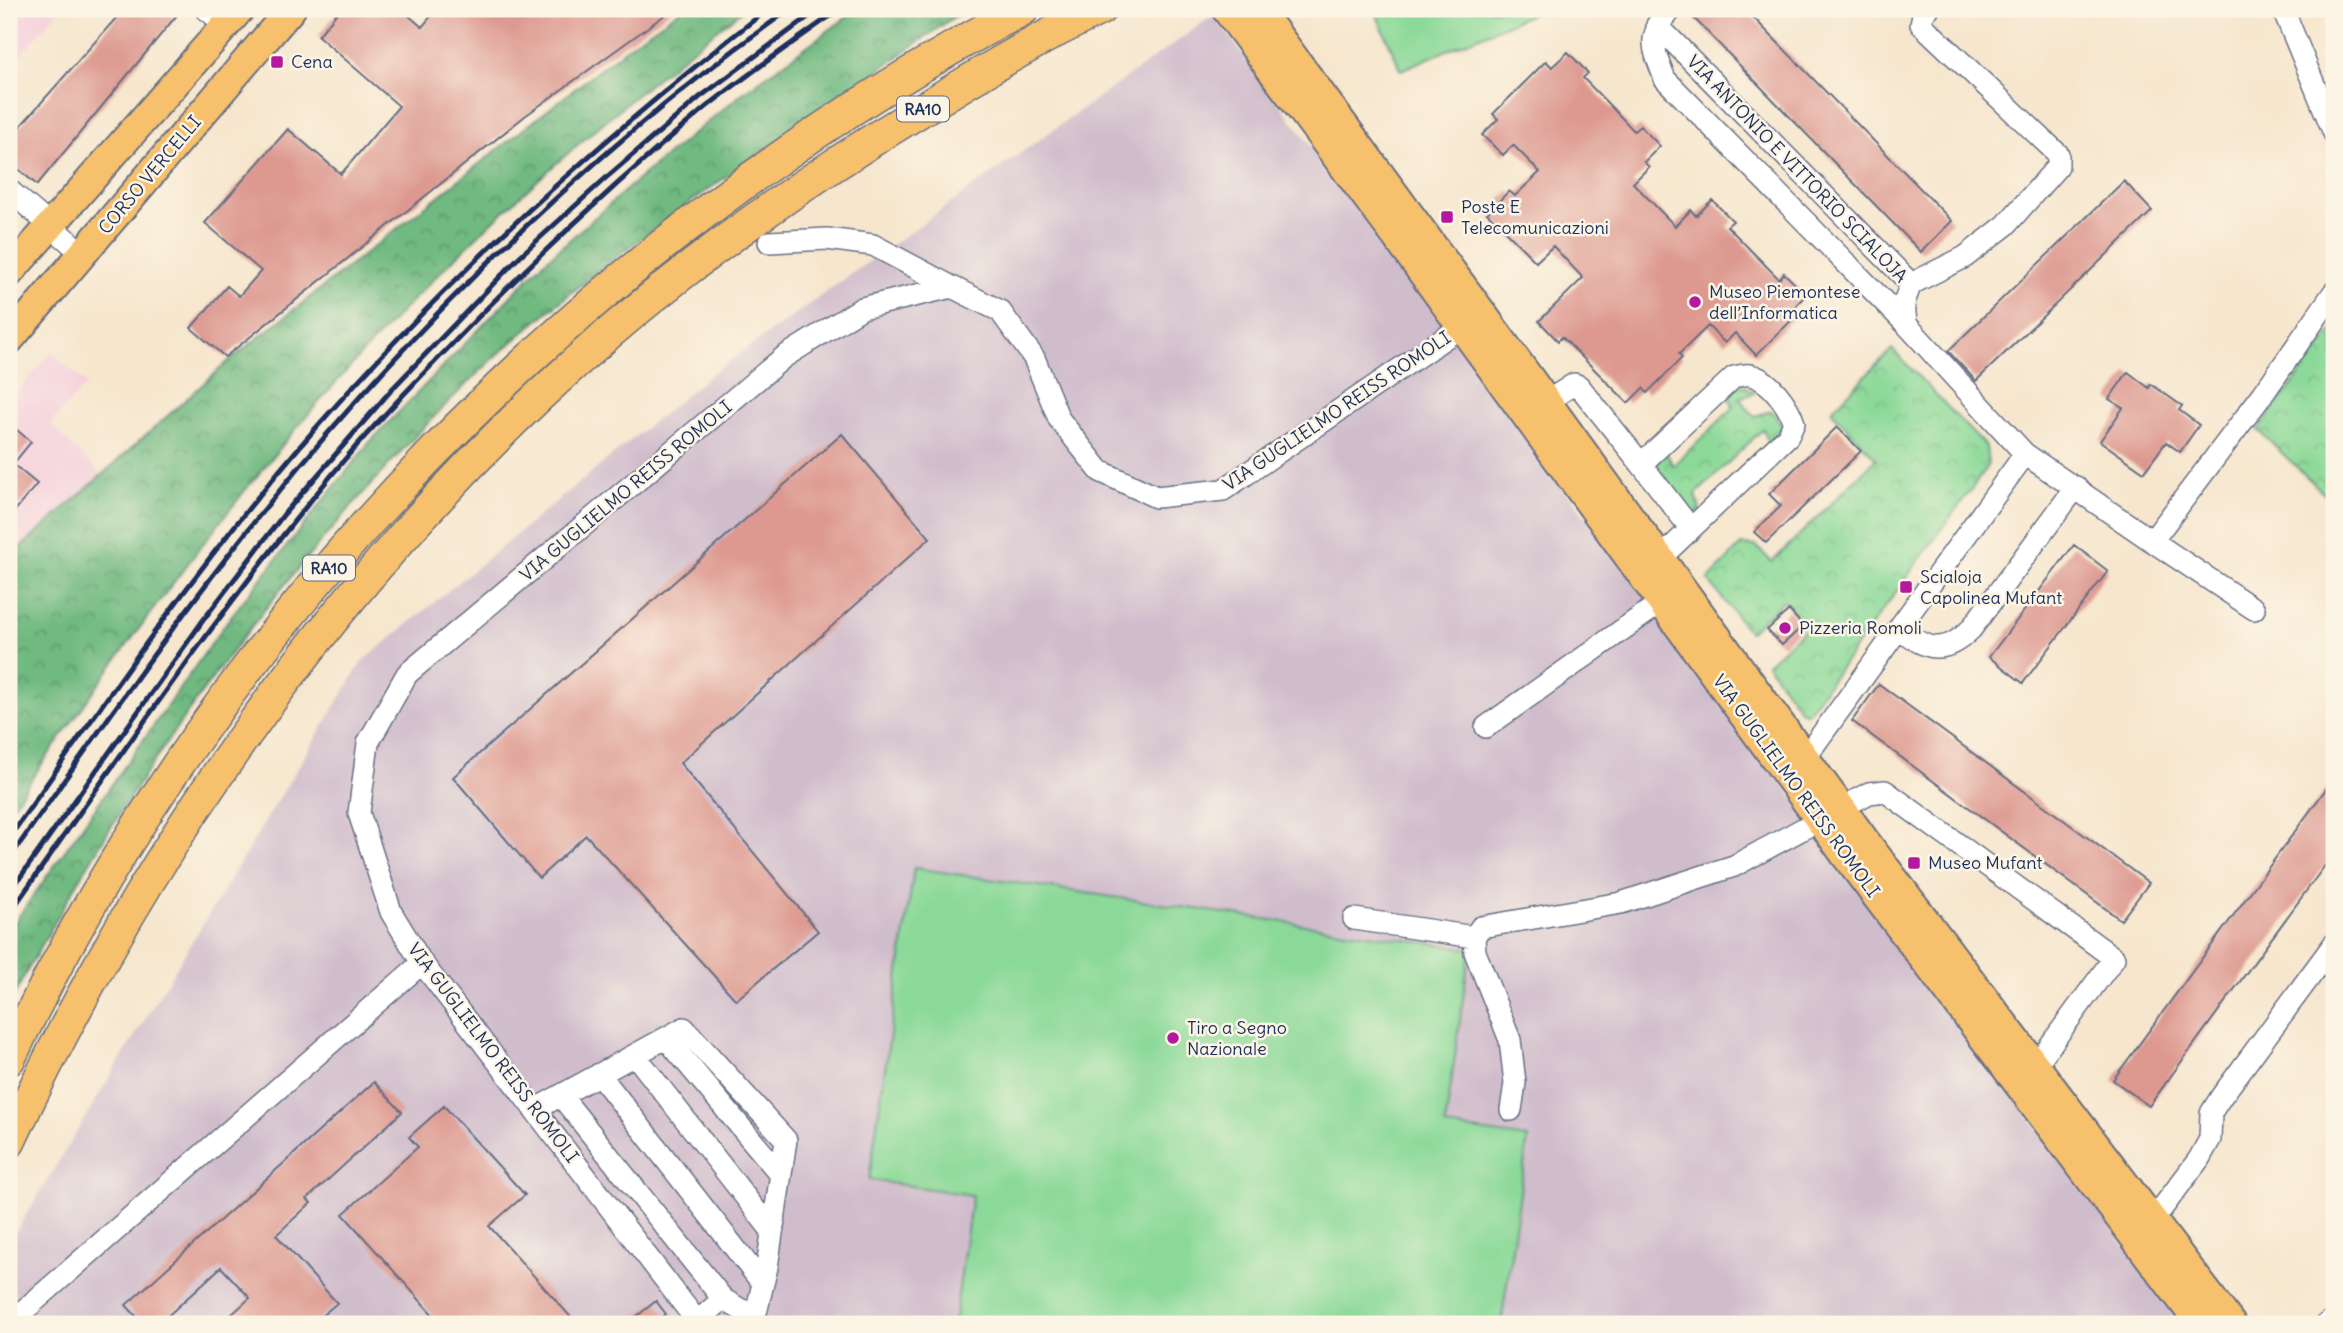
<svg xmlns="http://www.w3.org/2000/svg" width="2343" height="1333" font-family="Delius,sans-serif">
	<defs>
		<pattern id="forest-crowns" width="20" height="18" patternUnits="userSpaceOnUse" patternTransform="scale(1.75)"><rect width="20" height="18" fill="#70b980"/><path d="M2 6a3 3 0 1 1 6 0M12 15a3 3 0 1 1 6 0" fill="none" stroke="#5b976c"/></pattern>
		<pattern id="park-crowns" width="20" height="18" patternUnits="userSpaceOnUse" patternTransform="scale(1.75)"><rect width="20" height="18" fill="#8bd998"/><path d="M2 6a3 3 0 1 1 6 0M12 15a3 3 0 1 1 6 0" fill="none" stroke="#77bb85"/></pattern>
	</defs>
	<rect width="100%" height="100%" fill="#fcf5e5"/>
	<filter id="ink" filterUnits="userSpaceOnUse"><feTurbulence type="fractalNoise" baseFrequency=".0143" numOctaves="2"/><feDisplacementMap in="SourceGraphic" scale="14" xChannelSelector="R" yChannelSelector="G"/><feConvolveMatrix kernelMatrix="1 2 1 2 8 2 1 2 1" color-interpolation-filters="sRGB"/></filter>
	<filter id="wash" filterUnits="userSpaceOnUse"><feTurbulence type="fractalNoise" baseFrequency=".00686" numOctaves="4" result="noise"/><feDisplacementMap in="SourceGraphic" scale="28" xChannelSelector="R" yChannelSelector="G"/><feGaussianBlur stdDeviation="1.57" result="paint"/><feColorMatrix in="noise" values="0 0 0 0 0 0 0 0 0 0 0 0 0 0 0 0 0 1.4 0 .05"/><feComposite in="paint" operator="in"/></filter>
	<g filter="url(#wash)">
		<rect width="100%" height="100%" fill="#f6e6cd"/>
		<path fill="#f4cfdc" d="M 9,9 L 60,9 L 9,69 Z
			M 51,352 L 87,384 L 50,424 L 101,474 L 9,558 L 9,401 Z"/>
		<path fill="#d0bdcc" d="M 1214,15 L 2183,1324 L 9,1324 L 9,1243 L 362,662 L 710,375 Z"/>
		<path fill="url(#forest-crowns)" stroke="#46746f" stroke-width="2" d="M 682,9 L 744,9 C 606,115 475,230 357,359 C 229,500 118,655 9,811 L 9,558 L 230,360 L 638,39 Z
			M 858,9 L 965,9 C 813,119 654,219 512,342 C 454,393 401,450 350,508 C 239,633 142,768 60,913 C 43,944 24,974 9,1005 L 9,930 L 228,620 L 370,442 L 542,264 L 643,175 L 744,92 Z"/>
		<path fill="url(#park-crowns)" stroke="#53847b" stroke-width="2" d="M 2334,329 L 2334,503 L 2258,430 Z
			M 1892,349 L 1986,447 L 1988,463 L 1983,473 L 1807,713 L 1800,710 L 1767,664 L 1808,626 L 1784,601 L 1749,632 L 1708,580 L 1741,545 L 1756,546 L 1772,562 L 1876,459 L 1831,411 Z
			M 1743,385 L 1755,393 L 1739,398 L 1754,416 L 1772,411 L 1782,426 L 1780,433 L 1769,444 L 1763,429 L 1696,494 L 1700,510 L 1694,514 L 1687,515 L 1654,465 L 1666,452 L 1673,466 L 1733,408 L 1728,392 L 1735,387 Z"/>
		<path fill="#8bd998" stroke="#53847b" stroke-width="2" d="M 1374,9 L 1543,9 L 1401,70 Z
			M 914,868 L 1470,949 L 1445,1126 L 1528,1138 L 1501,1324 L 954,1324 L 972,1195 L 869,1180 Z"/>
		<g id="blocks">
			<path fill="#dd9990" d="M 124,9 L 182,9 L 37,185 L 9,161 L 9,139 Z
				M 340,9 L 401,9 L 422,27 L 437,9 L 673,9 L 525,116 L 225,357 L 191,328 L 227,286 L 239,296 L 261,271 L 205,223 L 288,129 L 341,174 L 399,106 L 318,36 Z
				M 1685,9 L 1745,9 L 1952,221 L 1921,252 Z
				M 1568,52 L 1588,73 L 1583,78 L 1619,115 L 1634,131 L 1640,126 L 1660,146 L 1644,162 L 1649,167 L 1633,183 L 1675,226 L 1691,210 L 1696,216 L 1712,200 L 1733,221 L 1727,226 L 1779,279 L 1784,273 L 1806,295 L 1791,310 L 1796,316 L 1756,355 L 1735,333 L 1725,343 L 1708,326 L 1679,354 L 1682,358 L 1647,393 L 1643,388 L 1628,403 L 1562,337 L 1558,341 L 1539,321 L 1583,278 L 1553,246 L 1536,262 L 1487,213 L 1509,191 L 1515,196 L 1540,172 L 1513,145 L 1503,155 L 1482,135 L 1498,119 L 1493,114 L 1546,61 L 1552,67 Z
				M 2124,181 L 2152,211 L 1976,381 L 1948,351 Z
				M 2128,372 L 2149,388 L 2151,384 L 2182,406 L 2179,410 L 2199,425 L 2180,452 L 2166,442 L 2144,472 L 2100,441 L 2123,408 L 2109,399 Z
				M 9,423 L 31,442 L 13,464 L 37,484 L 9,518 Z
				M 1837,427 L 1861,451 L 1766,543 L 1754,532 L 1781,506 L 1769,494 Z
				M 842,434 L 930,538 L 680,763 L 818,931 L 736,1000 L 586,835 L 539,878 L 453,777 Z
				M 2074,545 L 2108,571 L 2023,683 L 1989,657 Z
				M 1789,610 L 1803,626 L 1782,645 L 1767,630 Z
				M 1879,684 L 2149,883 L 2121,920 L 1852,721 Z
				M 2334,778 L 2334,853 L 2149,1106 L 2113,1080 Z
				M 374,1082 L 402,1112 L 307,1199 L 311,1203 L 276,1235 L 337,1303 L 312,1324 L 221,1324 L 250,1298 L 221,1267 L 159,1324 L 143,1324 L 126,1305 Z
				M 444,1106 L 525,1195 L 489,1226 L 577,1324 L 441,1324 L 343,1214 L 418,1147 L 409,1137 Z
				M 656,1301 L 666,1314 L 654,1324 L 627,1324 Z"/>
		</g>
	</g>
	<g filter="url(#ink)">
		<use href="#blocks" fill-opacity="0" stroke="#686f85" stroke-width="2"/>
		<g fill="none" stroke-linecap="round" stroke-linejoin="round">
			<defs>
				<path id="minor" d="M 206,9 L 226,25
					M 1672,9 C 1646,37 1652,45 1665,79 L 1906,324 L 2025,454 L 2152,541 L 2263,394 L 2334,292
					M 2283,9 L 2334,133
					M 1657,25 L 1911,284 L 1904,302 L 1906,324
					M 9,190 L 82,253
					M 769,242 L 827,239 L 873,245 L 952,287
					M 1911,284 L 1965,257 L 2006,225 L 2058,166 L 2058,154 L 1921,24 L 1923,14 L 1928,9
					M 1535,409 L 1574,384 L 1579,386 L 1641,464
					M 2152,541 L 2254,609
					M 1650,568 L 1788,436 L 1794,423 C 1788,405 1770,379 1750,375 C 1745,374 1739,376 1734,377 L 1641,464 L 1691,529
					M 1899,629 C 1927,649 1943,657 1971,629 L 2076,487
					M 1486,727 L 1674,593
					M 1796,770 L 2025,454
					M 1354,919 L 1474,937
					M 666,1038 L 781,1175
					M 635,1055 L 772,1231
					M 599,1074 L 763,1284
					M 561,1096 L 723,1299
					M 534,1110 L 684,1028 L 786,1140 L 767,1267 L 757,1309 L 745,1312 L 723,1299 L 697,1322
					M 1511,1110 L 1515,1083 L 1510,1040 L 1475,952 L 1474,937 L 1481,927 L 1621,903 L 1734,866 L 1869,793 L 1885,791 L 2114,958 L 2049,1047 L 2035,1065 L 2025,1073
					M 2145,1231 L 2199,1159 L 2210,1139 L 2211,1113 L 2221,1097 L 2334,944
					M 14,1324 L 21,1313 L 422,963
					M 699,1324 L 422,963 L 391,912 L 359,813 L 368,743 L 407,674 L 784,357 L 862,308 L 952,287 L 1000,311 L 1034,358 L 1059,419 L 1100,471 L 1156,497 L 1223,490 L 1474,318
					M 2327,1324 L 2334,1319"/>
				<path id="major" d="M 1226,9 L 1395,235 L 1846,856 L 2200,1324
					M 1258,9 L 1482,313 L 1865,841 L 2231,1324
					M 9,273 L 240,9
					M 9,340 L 291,9"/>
				<path id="highway" d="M 9,1059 C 220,614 589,239 1023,9
					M 9,1142 C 138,865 315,608 538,397 C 653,288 783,194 918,112 C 978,75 1037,39 1100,9"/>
			</defs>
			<use href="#minor" stroke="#686f85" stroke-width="24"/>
			<use href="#major" stroke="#686f85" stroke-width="32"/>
			<use href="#highway" stroke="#686f85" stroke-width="35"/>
			<use href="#minor" stroke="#fff" stroke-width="21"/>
			<use href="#major" stroke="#f7c06c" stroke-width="28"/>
			<use href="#highway" stroke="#f7c06c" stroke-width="32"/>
			<path stroke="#1b2f5e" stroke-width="5" d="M 9,838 C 106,699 203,557 315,429 C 451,273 605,135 768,9
				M 9,859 C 94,738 178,616 271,501 C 421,317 596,147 790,9
				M 9,893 L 204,619 L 284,514 L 393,388 L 520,256 L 608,176 L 700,97 L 819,9
				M 9,914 C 117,760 223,604 345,459 C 380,418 417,380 455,341 C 534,259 617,181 705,108 C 749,73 795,41 840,9"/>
		</g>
	</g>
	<g fill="#b5179e" stroke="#fcf5e5" stroke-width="2.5">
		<rect x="270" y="55" width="14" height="14" rx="3.5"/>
		<rect x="1440" y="210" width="14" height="14" rx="3.5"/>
		<circle cx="1695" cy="302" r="7"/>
		<rect x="1899" y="580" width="14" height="14" rx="3.5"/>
		<circle cx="1785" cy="628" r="7"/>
		<rect x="1907" y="856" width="14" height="14" rx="3.5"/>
		<circle cx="1173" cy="1038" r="7"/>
	</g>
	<g text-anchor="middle" stroke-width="5" stroke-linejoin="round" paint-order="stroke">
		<g fill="#fcf5e5" stroke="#5e6a86" stroke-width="2">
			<rect x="897" y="96.5" width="52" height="25" rx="5"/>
			<rect x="303" y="555.5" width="52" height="25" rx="5"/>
		</g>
		<g font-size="16" font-weight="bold" fill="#1b2f5e">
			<text x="923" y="115">RA10</text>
			<text x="329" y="574">RA10</text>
		</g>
		<g font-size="18" fill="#1b2f5e" stroke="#fcf5e5" text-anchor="start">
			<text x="291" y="68">Cena</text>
			<text x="1461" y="213">Poste E<tspan x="1461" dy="21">Telecomunicazioni</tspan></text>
			<text x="1709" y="298">Museo Piemontese<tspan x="1709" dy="21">dell’Informatica</tspan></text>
			<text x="1920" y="583">Scialoja<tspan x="1920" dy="21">Capolinea Mufant</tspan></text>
			<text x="1799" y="634">Pizzeria Romoli</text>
			<text x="1928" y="869">Museo Mufant</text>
			<text x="1187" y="1034">Tiro a Segno<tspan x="1187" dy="21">Nazionale</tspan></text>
		</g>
		<g font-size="18" fill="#1b2f5e" stroke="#fcf5e5">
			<text transform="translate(1797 169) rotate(46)" y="6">VIA ANTONIO E VITTORIO SCIALOJA</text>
			<text transform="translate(150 175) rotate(-50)" y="6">CORSO VERCELLI</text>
			<text transform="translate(1337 411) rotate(-34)" y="6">VIA GUGLIELMO REISS ROMOLI</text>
			<text transform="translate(626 491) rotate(-40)" y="6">VIA GUGLIELMO REISS ROMOLI</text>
			<text transform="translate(1796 786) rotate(54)" y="6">VIA GUGLIELMO REISS ROMOLI</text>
			<text transform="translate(493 1053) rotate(53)" y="6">VIA GUGLIELMO REISS ROMOLI</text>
		</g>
	</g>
	<rect width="2343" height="1333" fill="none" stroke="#fcf5e5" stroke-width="35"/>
</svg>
